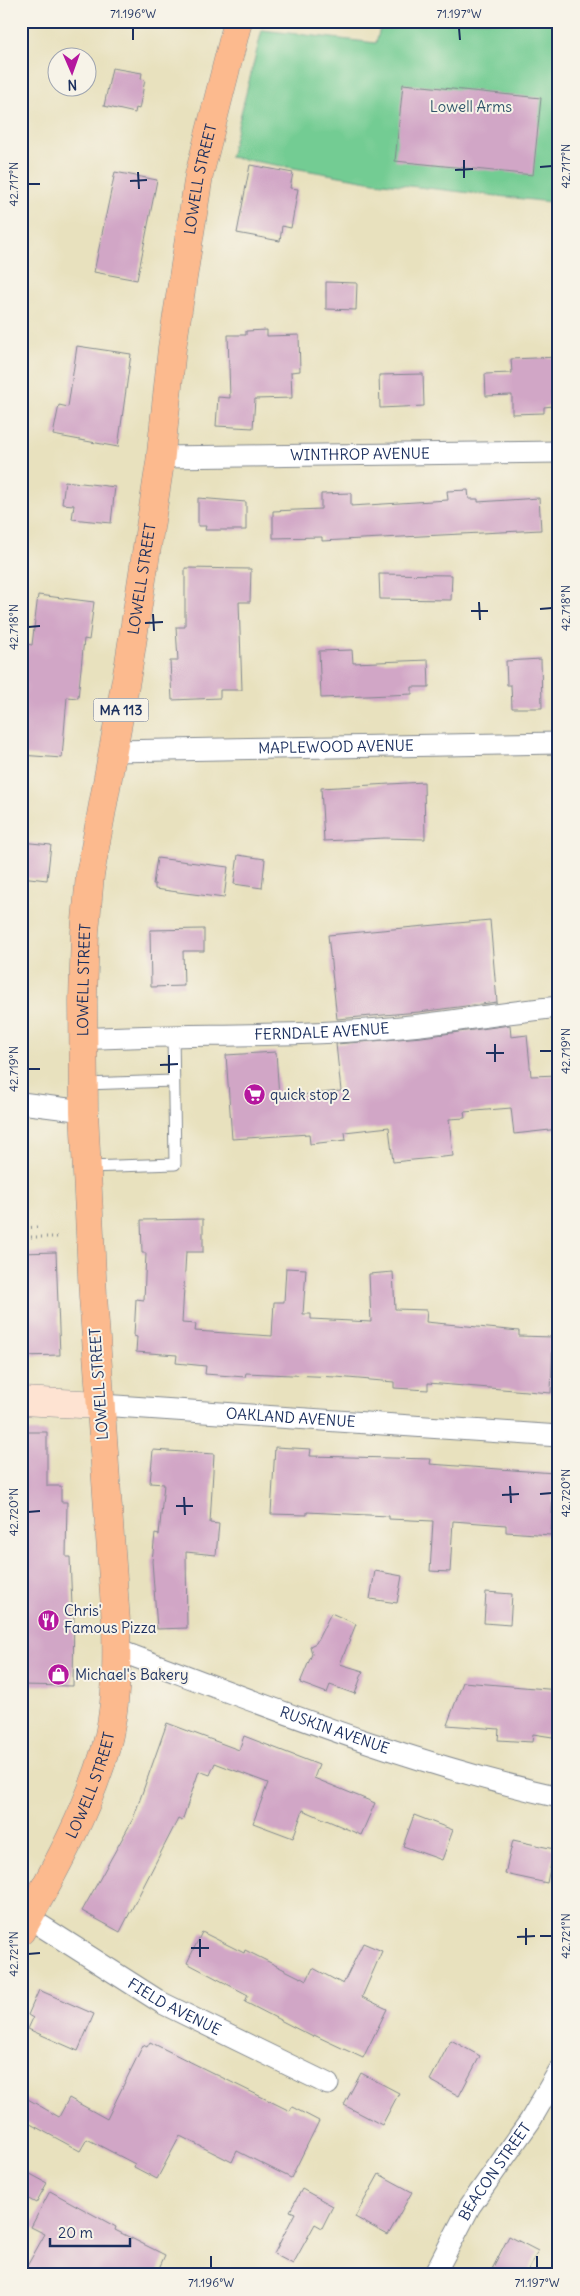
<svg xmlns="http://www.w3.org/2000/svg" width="580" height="2296" font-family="Delius,sans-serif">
	<rect width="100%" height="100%" fill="#f7f3e8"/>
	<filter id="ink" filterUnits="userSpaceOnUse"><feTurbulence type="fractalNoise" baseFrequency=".02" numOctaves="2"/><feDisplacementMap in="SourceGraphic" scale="10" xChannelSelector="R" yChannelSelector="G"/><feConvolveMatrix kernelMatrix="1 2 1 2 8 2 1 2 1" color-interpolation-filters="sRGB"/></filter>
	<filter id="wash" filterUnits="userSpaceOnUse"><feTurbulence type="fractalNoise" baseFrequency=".0096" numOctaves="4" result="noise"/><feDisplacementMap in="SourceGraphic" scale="20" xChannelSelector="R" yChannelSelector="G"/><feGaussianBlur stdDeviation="1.12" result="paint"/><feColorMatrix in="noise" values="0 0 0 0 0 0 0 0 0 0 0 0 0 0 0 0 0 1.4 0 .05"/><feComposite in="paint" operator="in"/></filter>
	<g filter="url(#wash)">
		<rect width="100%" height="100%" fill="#e8e1be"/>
		<path fill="#73cc93" stroke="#477e78" d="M 382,21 L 559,21 L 559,203 L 374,182 L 230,157 L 262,30 L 376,43 Z"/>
		<g id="blocks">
			<path fill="#d1a6c6" d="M 112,68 L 142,73 L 141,79 L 145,80 L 139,109 L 136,108 L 135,113 L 104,106 Z
				M 403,84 L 541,98 L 533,175 L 395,161 Z
				M 250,165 L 293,173 L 290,188 L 298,189 L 291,228 L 282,226 L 280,241 L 237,233 Z
				M 115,172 L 157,180 L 137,280 L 94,272 Z
				M 326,282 L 357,283 L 356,310 L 326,309 Z
				M 267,330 L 267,336 L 299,335 L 300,371 L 291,372 L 292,398 L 255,399 L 253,428 L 216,426 L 218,397 L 230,398 L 228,335 L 246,335 L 246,331 Z
				M 77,346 L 131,354 L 118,447 L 53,435 L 59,405 L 68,407 Z
				M 559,357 L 559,390 L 552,390 L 553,406 L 544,407 L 544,413 L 512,414 L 512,395 L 486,396 L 485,374 L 512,373 L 511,359 Z
				M 423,374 L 424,406 L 380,408 L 379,375 Z
				M 65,481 L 115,487 L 111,523 L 72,519 L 74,505 L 62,504 Z
				M 468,490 L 469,499 L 478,499 L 478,502 L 539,498 L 541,530 L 322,541 L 322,537 L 273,538 L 273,511 L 321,509 L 321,494 L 351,493 L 351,506 L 448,500 L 447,491 Z
				M 198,498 L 246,502 L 246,530 L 205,530 L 206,526 L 198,526 Z
				M 185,568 L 251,569 L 250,602 L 239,602 L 242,690 L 220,690 L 220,698 L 172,700 L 170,661 L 178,661 L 176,627 L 185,627 Z
				M 379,574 L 452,575 L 451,600 L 380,599 Z
				M 38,595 L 94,602 L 89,640 L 84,639 L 78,698 L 67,697 L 62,758 L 21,755 L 21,643 L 32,645 Z
				M 352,650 L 353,663 L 428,660 L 429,687 L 412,687 L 412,694 L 321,698 L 319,651 Z
				M 541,659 L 542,708 L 512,708 L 511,685 L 507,685 L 506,661 Z
				M 424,782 L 425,839 L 384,838 L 324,841 L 321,788 Z
				M 21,842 L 51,845 L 47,880 L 21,877 Z
				M 238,855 L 265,859 L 262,888 L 234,884 Z
				M 157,858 L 228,867 L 224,898 L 155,889 L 155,884 L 153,884 Z
				M 490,920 L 497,1002 L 419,1012 L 337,1019 L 328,935 Z
				M 204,929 L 204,951 L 183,951 L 184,986 L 151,987 L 150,930 Z
				M 510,1025 L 511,1037 L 527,1035 L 531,1076 L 559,1075 L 559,1129 L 514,1134 L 511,1108 L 464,1112 L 465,1118 L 449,1119 L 453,1156 L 393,1162 L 389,1127 L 345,1132 L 346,1140 L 310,1144 L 309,1134 L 232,1139 L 226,1055 L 276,1052 L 279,1097 L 341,1091 L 336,1044 L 422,1037 Z
				M 203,1219 L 203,1252 L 186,1252 L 182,1323 L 196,1324 L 195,1331 L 272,1336 L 274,1302 L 284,1302 L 286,1268 L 306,1269 L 303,1314 L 311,1314 L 311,1319 L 371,1322 L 369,1274 L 393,1272 L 395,1309 L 427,1310 L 426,1322 L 519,1331 L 519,1336 L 553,1337 L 551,1393 L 428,1383 L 428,1390 L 394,1388 L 394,1382 L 336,1377 L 246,1373 L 245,1377 L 205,1374 L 206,1366 L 176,1363 L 177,1355 L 136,1352 L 137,1337 L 134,1336 L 136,1299 L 144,1300 L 146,1253 L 142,1253 L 141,1220 Z
				M 56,1252 L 60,1355 L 21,1356 L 21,1253 Z
				M 21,1432 L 47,1432 L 47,1486 L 61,1486 L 61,1502 L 67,1502 L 66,1557 L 70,1557 L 72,1607 L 74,1607 L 73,1686 L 21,1685 Z
				M 275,1447 L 311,1449 L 310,1456 L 431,1459 L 430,1464 L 554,1473 L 551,1535 L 506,1532 L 506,1525 L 453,1521 L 450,1572 L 430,1571 L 433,1521 L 389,1519 L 389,1516 L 307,1512 L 307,1515 L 271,1514 Z
				M 153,1450 L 214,1454 L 210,1523 L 219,1524 L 216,1555 L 186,1552 L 187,1628 L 157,1629 L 152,1561 L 155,1534 L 159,1535 L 164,1484 L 150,1483 Z
				M 375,1571 L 402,1576 L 397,1603 L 370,1599 Z
				M 486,1592 L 512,1594 L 510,1625 L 484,1623 Z
				M 331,1613 L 356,1624 L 340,1664 L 363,1671 L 355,1694 L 330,1685 L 327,1693 L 300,1683 L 312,1654 L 310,1646 L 316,1643 Z
				M 463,1682 L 559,1690 L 559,1738 L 533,1734 L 532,1742 L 498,1740 L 499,1729 L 447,1725 Z
				M 167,1723 L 239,1750 L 244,1736 L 319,1765 L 314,1778 L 375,1803 L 361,1835 L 303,1810 L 293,1838 L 253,1823 L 268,1783 L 215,1763 L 210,1775 L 199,1771 L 182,1821 L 178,1819 L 120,1932 L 82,1911 L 133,1819 Z
				M 414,1815 L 453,1830 L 442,1860 L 403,1846 Z
				M 513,1840 L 554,1849 L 547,1883 L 505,1874 Z
				M 202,1932 L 244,1953 L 245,1950 L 301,1978 L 302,1977 L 307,1980 L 313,1968 L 343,1984 L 363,1943 L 382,1951 L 362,1997 L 387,2009 L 363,2058 L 314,2035 L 313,2037 L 245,2002 L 248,1995 L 187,1963 Z
				M 39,1990 L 94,2014 L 78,2051 L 28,2029 L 33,2018 L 28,2015 Z
				M 451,2040 L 480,2056 L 459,2096 L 430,2080 Z
				M 150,2042 L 290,2111 L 292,2107 L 319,2121 L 291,2178 L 237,2151 L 232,2162 L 180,2136 L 157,2179 L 134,2167 L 135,2164 L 87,2139 L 80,2151 L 21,2119 L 21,2095 L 59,2117 L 69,2098 L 107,2119 L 143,2045 L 147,2047 Z
				M 361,2073 L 399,2093 L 382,2125 L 344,2105 Z
				M 21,2169 L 47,2183 L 36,2203 L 21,2195 Z
				M 379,2174 L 412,2192 L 388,2235 L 355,2217 Z
				M 302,2189 L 333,2206 L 322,2228 L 315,2224 L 293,2264 L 274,2254 L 295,2213 L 290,2211 Z
				M 50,2191 L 116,2227 L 115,2230 L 165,2255 L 156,2275 L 22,2275 L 45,2234 L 31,2227 Z
				M 509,2236 L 538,2251 L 526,2275 L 489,2275 Z"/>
		</g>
	</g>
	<g filter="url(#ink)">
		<use href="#blocks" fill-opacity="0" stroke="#82888e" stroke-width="1"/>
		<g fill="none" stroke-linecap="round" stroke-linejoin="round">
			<defs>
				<path id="lane" d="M 84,1084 L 173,1081
					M 88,1167 L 175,1164 L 173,1034"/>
				<g id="street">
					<path id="s1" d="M 161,457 L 559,452"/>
					<path id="s2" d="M 114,751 L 559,743"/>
					<path id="s3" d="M 83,1039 C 188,1033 295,1038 401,1027 C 454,1022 506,1012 559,1007"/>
					<path d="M 21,1103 L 84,1111"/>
					<path id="s4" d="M 101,1405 L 559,1436"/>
					<path id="s5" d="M 117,1650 C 262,1704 407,1763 559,1797"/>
					<path id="s6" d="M 21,1913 L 162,2003 L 328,2084"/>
					<path id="s7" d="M 434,2275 L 470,2206 L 530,2121 L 559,2071"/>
				</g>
				<path id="secondary" d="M 21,1401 L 101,1405"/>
				<g id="primary">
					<path id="s8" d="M 21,1931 C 53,1873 86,1815 105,1751 C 117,1710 117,1664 116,1622 L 93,1296 L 84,1111 L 83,1001 L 85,932 L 90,875 L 129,663 L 160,463 L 172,348 L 199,175 L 238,21"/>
				</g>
			</defs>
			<use href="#lane" stroke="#82888e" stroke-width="13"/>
			<use href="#street" stroke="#82888e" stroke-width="23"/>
			<use href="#secondary" stroke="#82888e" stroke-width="29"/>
			<use href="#primary" stroke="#82888e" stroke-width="29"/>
			<path stroke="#82888e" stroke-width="3" stroke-dasharray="1 4" stroke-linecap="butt" d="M 21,1228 L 38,1227
				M 25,1228 L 26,1237
				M 21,1237 L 59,1237"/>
			<use href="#lane" stroke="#fff" stroke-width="11"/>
			<use href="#street" stroke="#fff" stroke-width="21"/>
			<use href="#secondary" stroke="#fee3d2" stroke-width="28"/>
			<use href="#primary" stroke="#fcba8e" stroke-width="28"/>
		</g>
	</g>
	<path fill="none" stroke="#1b2f5e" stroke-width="2" d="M 133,28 L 133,40M 459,28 L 460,40M 464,160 L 464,178M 540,167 L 552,166M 455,170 L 473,169M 138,172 L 139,189M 130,181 L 147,180M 28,184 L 40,184M 479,602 L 480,620M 540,609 L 552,608M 471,611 L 488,611M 153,614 L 154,631M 145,623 L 163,622M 28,627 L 40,626M 495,1044 L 495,1062M 540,1051 L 552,1051M 486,1053 L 504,1053M 169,1055 L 169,1073M 160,1065 L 178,1064M 28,1069 L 40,1069M 510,1486 L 511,1503M 540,1494 L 552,1493M 502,1495 L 519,1494M 184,1497 L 185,1515M 176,1506 L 193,1506M 28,1512 L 40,1511M 526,1928 L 526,1945M 540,1936 L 552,1936M 517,1937 L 535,1936M 200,1939 L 200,1957M 191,1948 L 209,1948M 28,1954 L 40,1953M 211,2256 L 211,2268M 537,2256 L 537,2268"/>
	<defs>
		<symbol id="supermarket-disc" viewBox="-11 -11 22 22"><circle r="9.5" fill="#b5179e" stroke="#f7f3e8"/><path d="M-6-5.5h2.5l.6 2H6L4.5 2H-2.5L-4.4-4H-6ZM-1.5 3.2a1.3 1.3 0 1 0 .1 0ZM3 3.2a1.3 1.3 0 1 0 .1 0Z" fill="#fff"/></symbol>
		<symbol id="restaurant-disc" viewBox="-11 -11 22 22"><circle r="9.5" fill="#b5179e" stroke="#f7f3e8"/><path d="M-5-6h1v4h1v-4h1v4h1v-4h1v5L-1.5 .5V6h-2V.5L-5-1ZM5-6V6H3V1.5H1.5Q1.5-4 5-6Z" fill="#fff"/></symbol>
		<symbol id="shop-disc" viewBox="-11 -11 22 22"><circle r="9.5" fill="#b5179e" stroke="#f7f3e8"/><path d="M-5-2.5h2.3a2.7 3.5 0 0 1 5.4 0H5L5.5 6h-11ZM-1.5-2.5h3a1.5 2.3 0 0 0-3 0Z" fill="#fff"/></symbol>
	</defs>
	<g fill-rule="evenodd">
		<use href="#supermarket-disc" x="242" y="1082" width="25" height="25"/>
		<use href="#restaurant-disc" x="36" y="1608" width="25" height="25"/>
		<use href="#shop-disc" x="46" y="1662" width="25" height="25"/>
	</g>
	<g text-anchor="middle" stroke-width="4" stroke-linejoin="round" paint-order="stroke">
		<rect fill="#f7f3e8" stroke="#5d6a87" stroke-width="1" x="93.5" y="698.5" width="55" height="23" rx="4"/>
		<g font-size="14" font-weight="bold" fill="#1b2f5e">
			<text x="121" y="715">MA 113</text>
		</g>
		<g font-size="15" fill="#31566b" stroke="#f7f3e8">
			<text x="471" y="112">Lowell Arms</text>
		</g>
		<g font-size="15" fill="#1b2f5e" stroke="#f7f3e8">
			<text dy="5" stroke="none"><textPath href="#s8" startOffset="1782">LOWELL STREET</textPath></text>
			<text dy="5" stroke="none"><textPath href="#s1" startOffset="199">WINTHROP AVENUE</textPath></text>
			<text dy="5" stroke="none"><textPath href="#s8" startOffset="1378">LOWELL STREET</textPath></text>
			<text dy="5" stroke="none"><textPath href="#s2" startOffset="222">MAPLEWOOD AVENUE</textPath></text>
			<text dy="5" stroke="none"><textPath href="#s8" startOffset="972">LOWELL STREET</textPath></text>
			<text dy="5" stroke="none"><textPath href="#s3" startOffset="239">FERNDALE AVENUE</textPath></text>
			<text transform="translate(99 1384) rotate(-94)" y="5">LOWELL STREET</text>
			<text dy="5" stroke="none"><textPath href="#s4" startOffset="190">OAKLAND AVENUE</textPath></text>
			<text dy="5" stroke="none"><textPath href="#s5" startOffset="232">RUSKIN AVENUE</textPath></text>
			<text dy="5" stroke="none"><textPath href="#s8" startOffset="162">LOWELL STREET</textPath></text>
			<text dy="5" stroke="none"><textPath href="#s6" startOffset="180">FIELD AVENUE</textPath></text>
			<text dy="5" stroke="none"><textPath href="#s7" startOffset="120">BEACON STREET</textPath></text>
		</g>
		<g font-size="15" fill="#1b2f5e" stroke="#f7f3e8" text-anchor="start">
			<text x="270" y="1100">quick stop 2</text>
			<text x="64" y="1616">Chris'<tspan x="64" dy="17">Famous Pizza</tspan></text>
			<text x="75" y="1680">Michael's Bakery</text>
		</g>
	</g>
	<rect width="580" height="2296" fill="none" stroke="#f7f3e8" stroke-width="55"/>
	<g transform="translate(72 72) rotate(178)"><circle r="24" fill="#f7f3e8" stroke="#9fa5b1"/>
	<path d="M0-4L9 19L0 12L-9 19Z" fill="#b5179e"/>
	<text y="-8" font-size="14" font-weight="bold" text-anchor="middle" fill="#1b2f5e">N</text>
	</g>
	<path d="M50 2238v8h80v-8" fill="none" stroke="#1b2f5e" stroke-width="2.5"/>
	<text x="58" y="2238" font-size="15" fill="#1b2f5e" stroke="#f7f3e8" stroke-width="4" paint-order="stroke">20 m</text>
	<rect x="28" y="28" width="524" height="2240" fill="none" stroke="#1b2f5e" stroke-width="2"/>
	<g font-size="12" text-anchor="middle" fill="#1b2f5e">
		<text x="133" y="18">71.196°W</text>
		<text x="459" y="18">71.197°W</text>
		<text transform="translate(566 166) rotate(-90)" y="4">42.717°N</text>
		<text transform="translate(14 184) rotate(-90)" y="4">42.717°N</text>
		<text transform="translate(566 608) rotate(-90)" y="4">42.718°N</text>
		<text transform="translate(14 627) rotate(-90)" y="4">42.718°N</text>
		<text transform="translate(566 1051) rotate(-90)" y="4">42.719°N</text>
		<text transform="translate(14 1069) rotate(-90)" y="4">42.719°N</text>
		<text transform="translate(566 1493) rotate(-90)" y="4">42.720°N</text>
		<text transform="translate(14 1512) rotate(-90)" y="4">42.720°N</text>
		<text transform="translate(566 1936) rotate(-90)" y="4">42.721°N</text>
		<text transform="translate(14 1954) rotate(-90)" y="4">42.721°N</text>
		<text x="211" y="2287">71.196°W</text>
		<text x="537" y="2287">71.197°W</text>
	</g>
</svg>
